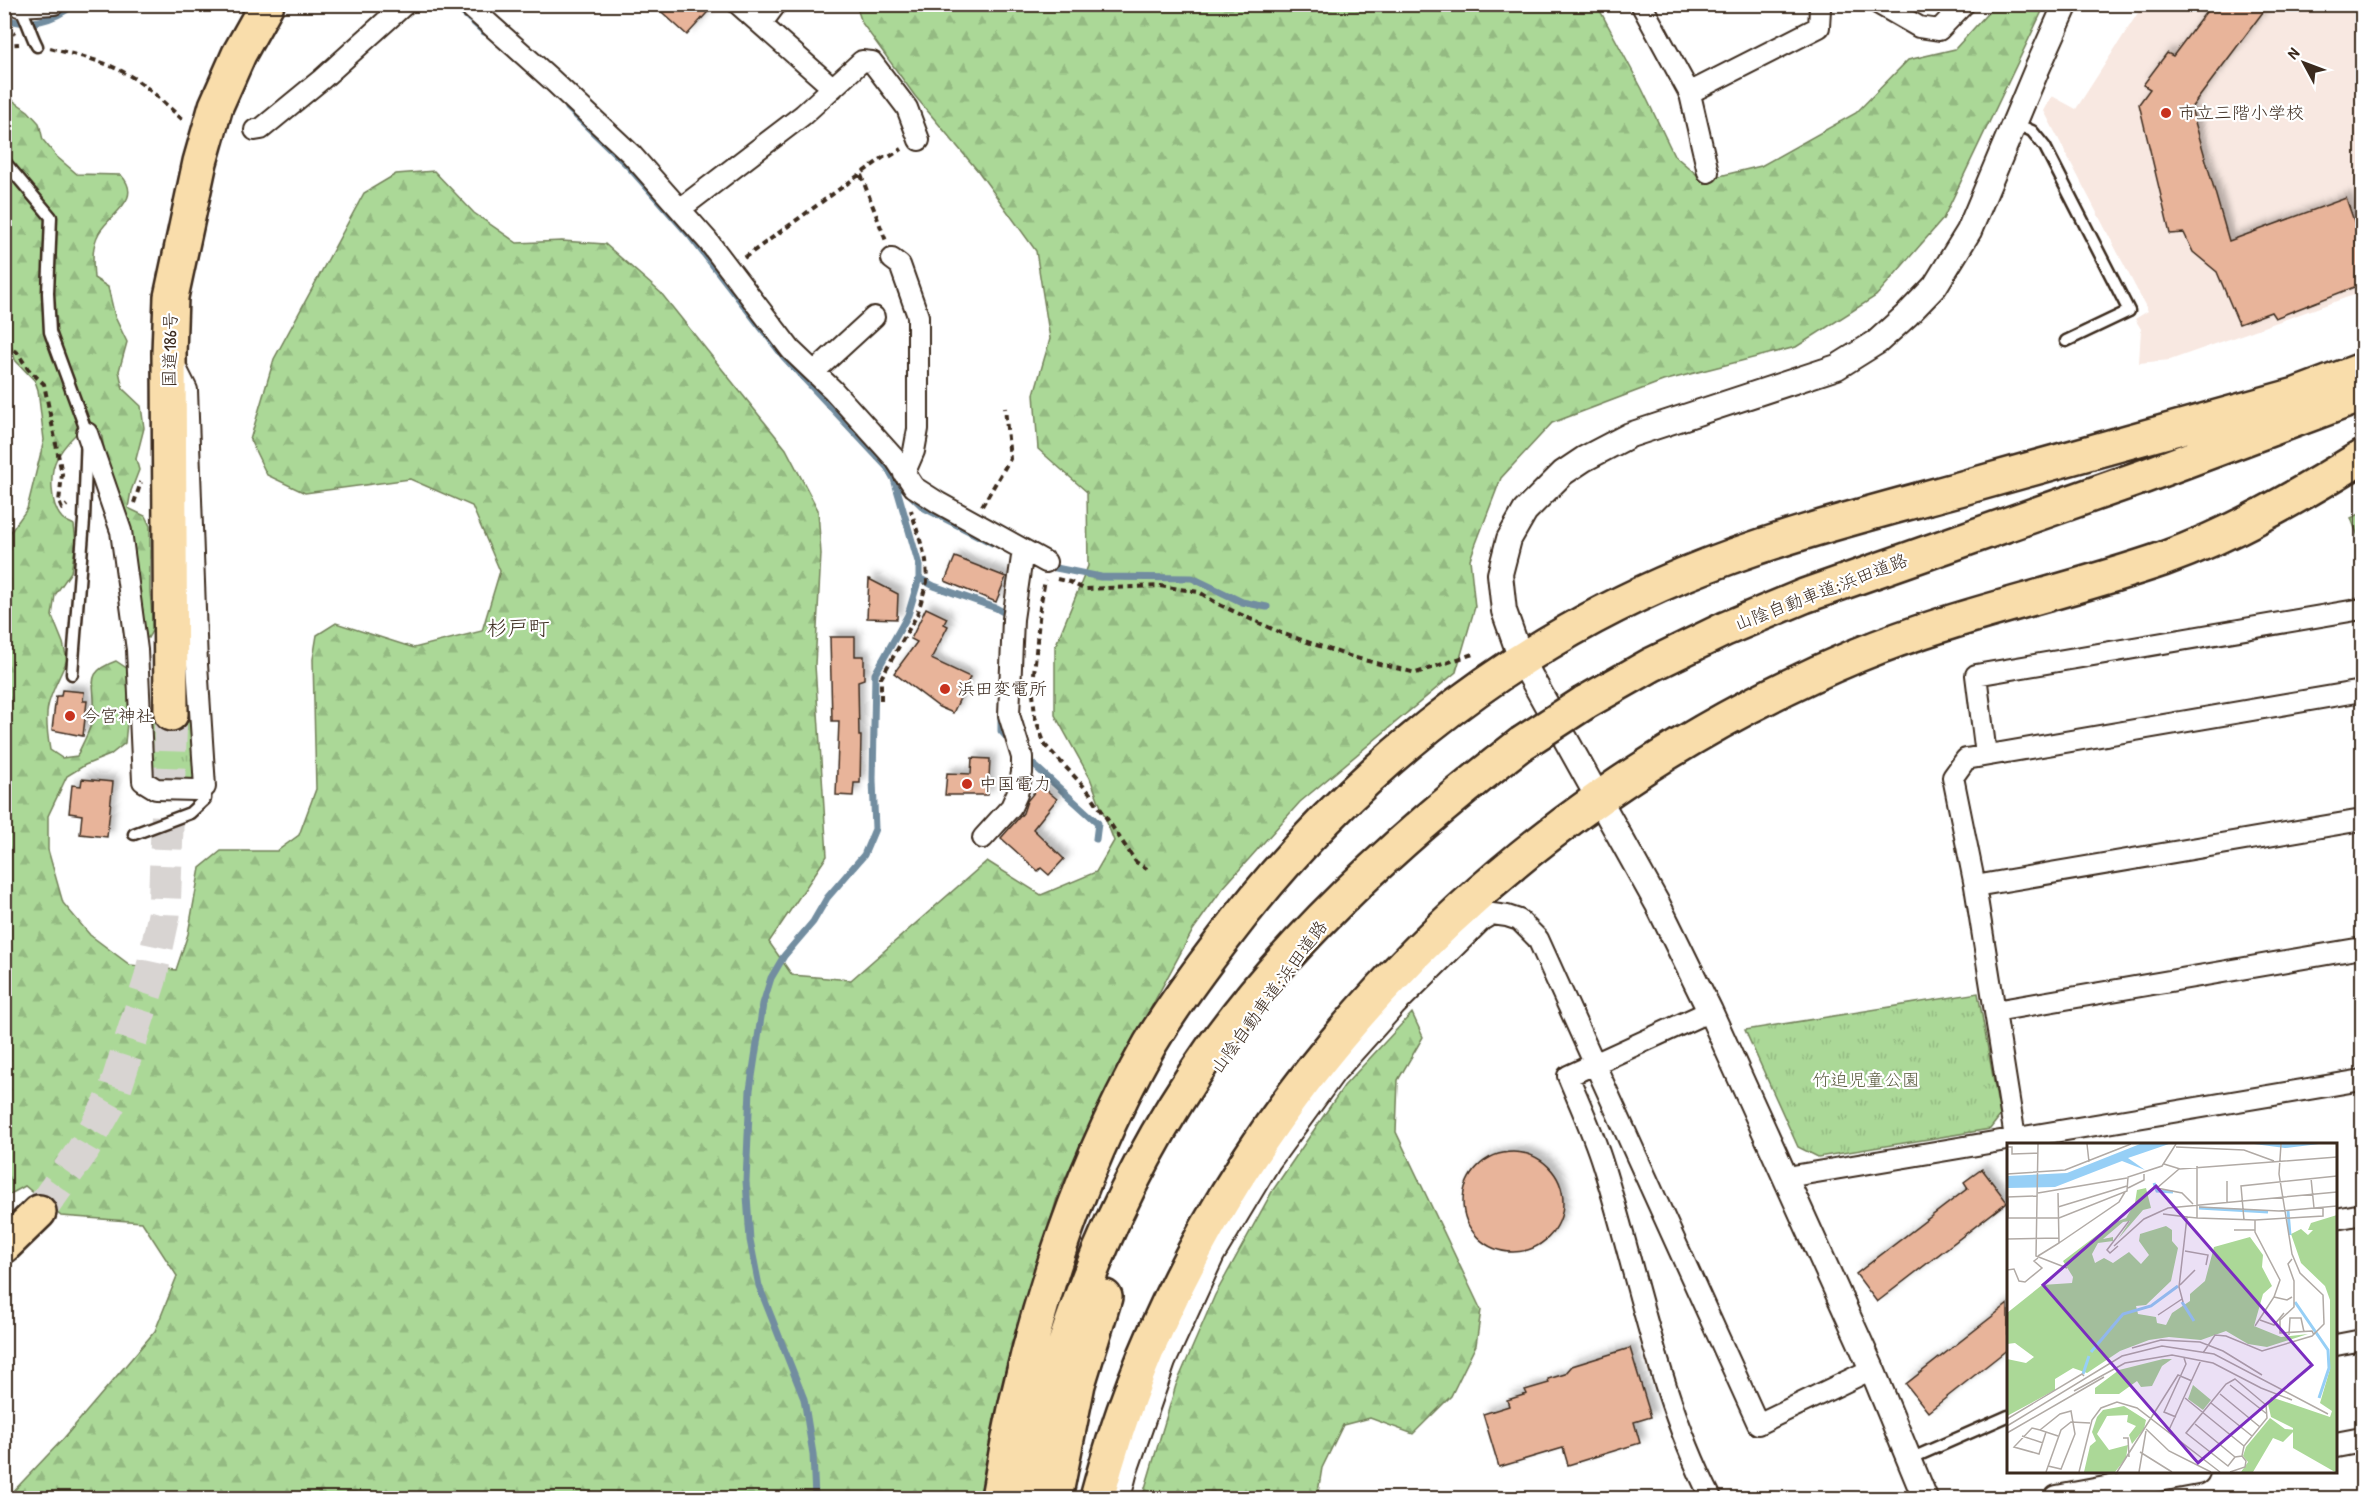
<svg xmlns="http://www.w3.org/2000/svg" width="2367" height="1503" font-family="'Patrick Hand','Klee One',sans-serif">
	<defs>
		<pattern id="forest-firs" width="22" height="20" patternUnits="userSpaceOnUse" patternTransform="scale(1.5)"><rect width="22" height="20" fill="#abd897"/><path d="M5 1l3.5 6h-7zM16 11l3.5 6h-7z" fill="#94ba82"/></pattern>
		<pattern id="park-tufts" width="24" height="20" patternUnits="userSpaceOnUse" patternTransform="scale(1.5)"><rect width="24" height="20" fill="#abd897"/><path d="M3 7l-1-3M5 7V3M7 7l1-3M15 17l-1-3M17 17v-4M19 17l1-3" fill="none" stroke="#94ba82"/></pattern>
		<filter id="shadow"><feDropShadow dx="5.5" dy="-5.5" stdDeviation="3" flood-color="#0004"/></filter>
	</defs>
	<rect width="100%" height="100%" fill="#fff"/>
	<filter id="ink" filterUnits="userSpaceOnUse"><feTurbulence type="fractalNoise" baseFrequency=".0167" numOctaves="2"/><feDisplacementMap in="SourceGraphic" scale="12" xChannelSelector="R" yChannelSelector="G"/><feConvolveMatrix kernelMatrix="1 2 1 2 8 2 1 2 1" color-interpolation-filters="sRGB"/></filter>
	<g filter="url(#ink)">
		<path fill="#f8e8e1" d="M 2143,5 L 2362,5 L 2362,292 L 2170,360 L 2139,363 L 2141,329 L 2135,319 L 2148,311 L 2044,111 L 2052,96 L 2076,109 Z"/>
		<path fill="url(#forest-firs)" stroke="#73815a" stroke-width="1.5" d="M 856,5 L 1597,5 L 1642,89 L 1674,155 L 1703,180 L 1761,166 L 1856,113 L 1908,60 L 1955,49 L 1995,5 L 2045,5 L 1943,219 L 1876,296 L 1796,347 L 1663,381 L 1552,423 L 1501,478 L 1470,559 L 1475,607 L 1456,672 L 1300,802 L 1223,888 L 1193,930 L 1119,1067 L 1059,1191 L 1012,1357 L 979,1498 L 7,1498 L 64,1438 L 155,1331 L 177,1276 L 142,1222 L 61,1216 L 25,1186 L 5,1197 L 5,540 L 27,509 L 44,440 L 38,390 L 35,381 L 15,360 L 10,341 L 5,337 L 5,95 L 28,111 L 39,123 L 43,140 L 57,157 L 77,174 L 121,175 C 144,200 110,213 99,233 C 91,247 93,263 94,278 L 108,287 L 115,317 L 127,342 L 119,371 L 123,389 L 141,406 L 144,428 L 136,459 L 139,470 L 131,491 L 128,508 L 145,516 L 150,526 L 150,591 L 153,629 L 148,638 L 144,636 L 114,481 L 106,459 L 101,432 L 95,425 L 89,422 C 77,432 65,444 57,458 C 49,473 50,505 62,518 C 65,521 71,523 74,525 L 76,543 L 71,572 L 55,595 L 52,616 L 63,643 L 67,660 C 49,701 42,703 50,750 L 62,758 L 77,756 C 83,742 93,726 94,711 C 96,683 83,673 116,661 L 128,669 L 130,693 L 125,743 L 110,755 L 85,765 L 67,776 L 48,816 L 48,850 L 63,903 L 90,935 L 130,965 L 176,970 L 188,934 L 200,868 L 221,851 L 277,851 L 299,835 L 316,789 L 313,659 L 317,635 L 336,623 L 414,648 L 482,631 L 500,571 L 472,506 L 410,479 L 305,493 L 267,475 L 250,440 L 274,359 L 364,193 L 396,174 L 434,171 L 474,213 L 517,243 L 562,241 L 605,244 L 661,293 L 786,449 L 818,510 L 821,554 L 815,665 L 827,856 L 769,942 L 792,975 L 851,980 L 987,861 L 1041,895 L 1096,872 L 1114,841 L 1090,778 L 1055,715 L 1055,647 L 1088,566 L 1087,492 L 1038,449 L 1034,394 L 1050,339 L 1036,251 L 978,171 L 915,96 L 862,23 Z
			M 2362,513 L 2362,547 L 2351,518 Z
			M 1412,1013 L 1423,1037 L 1398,1080 L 1396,1132 L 1481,1310 L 1476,1345 L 1451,1396 L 1413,1434 L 1370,1418 L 1343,1425 L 1322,1468 L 1317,1498 L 1142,1498 L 1176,1385 L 1215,1295 L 1273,1190 L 1344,1086 Z"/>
		<path fill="url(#park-tufts)" stroke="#73815a" stroke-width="1.5" d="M 148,721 L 196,722 L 198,776 L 191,784 L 154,783 L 146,776 Z
			M 1978,993 L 2000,1116 L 1990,1129 L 1818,1157 L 1798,1147 L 1745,1030 Z"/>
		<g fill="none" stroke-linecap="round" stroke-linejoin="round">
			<path stroke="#728da0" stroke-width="7" d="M 453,4 L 484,32
				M 4,18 C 28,28 55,20 74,4
				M 568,108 L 627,165 L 691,237 L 784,357 L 887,467 L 894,479 L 919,565 L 919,578 L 908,615 L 875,674 L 873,780 L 875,829 L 864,855 L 827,898 L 813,922 L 784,956 L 771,978 L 763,1004 L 750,1090 L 746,1181 L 750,1240 L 759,1286 L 804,1399 L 813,1454 L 815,1498
				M 894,479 L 924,508 L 992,543
				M 1046,566 L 1101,577 L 1192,578 L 1242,602 L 1267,607
				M 919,578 L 934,586 L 996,608 L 1005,613 L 1005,621
				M 1001,716 L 1001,731 L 1011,742
				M 1025,757 L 1098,823 L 1096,839"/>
		</g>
		<path fill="#e8b49a" stroke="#3b2a1e" stroke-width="1.5" filter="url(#shadow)" d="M 653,4 L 715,4 L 687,35 Z
			M 2212,4 L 2269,4 L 2191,108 L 2229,241 L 2346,198 L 2362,244 L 2362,284 L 2275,318 L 2271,312 L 2239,324 L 2217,272 L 2193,252 L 2184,233 L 2170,234 L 2139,104 L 2150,89 L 2143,85 L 2167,53 L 2173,56 Z
			M 955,557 L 1006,577 L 996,602 L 945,581 Z
			M 869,579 L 898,594 L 897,619 L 867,618 Z
			M 926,608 L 947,618 L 944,624 L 948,626 L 931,659 L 970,677 L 953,713 L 939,707 L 894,673 L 917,642 L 911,639 Z
			M 830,637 L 855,637 L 855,656 L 864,656 L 864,679 L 858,681 L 859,736 L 861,736 L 860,783 L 854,783 L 853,796 L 836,795 L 839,721 L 832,721 Z
			M 62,690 L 84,692 L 83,701 L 87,701 L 83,736 L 52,730 L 56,696 L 61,696 Z
			M 972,758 L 990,759 L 988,795 L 945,795 L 947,773 L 971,774 Z
			M 82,779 L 113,782 L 107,837 L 80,834 L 82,815 L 69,813 L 72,785 L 81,786 Z
			M 1040,785 L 1057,799 L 1033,829 L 1064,859 L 1049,875 L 1041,868 L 1038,871 L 1001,838 L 1023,813 L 1027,801 Z
			M1463 1202a50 50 0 1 1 100 0a50 50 0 1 1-100 0Z
			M 1982,1169 L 2007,1202 L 1877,1302 L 1856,1274 L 1968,1188 L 1964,1182 Z
			M 2008,1304 L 2008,1349 L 1928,1412 L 1906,1384 Z
			M 1630,1348 L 1651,1417 L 1634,1422 L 1640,1443 L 1568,1465 L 1563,1448 L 1499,1467 L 1483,1414 L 1509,1406 L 1507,1400 L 1527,1394 L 1525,1390 L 1549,1383 L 1548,1379 L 1565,1374 L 1572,1366 Z"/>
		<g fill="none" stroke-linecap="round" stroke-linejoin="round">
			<path stroke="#d8d4d2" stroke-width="33" stroke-dasharray="33 16" stroke-linecap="butt" d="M 39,1212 L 83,1150 L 112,1099 L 150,980 L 164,915 L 171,714"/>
			<defs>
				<path id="service" d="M 19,6 C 27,18 30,33 37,46
					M 2014,123 L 2032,131 L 2045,147 L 2129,311 L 2066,341
					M 4,161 L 51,217 L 48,293 L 50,332 L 87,433 L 84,520 L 72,674
					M 134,834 L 190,813 L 205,799 L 205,787
					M 1910,1459 L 2008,1416"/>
				<path id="minor" d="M 18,4 L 19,6 L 54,4
					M 467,4 L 551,79 L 631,154 L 708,241 L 791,350 L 833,390 L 896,460 L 914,487 L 939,503 L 1046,562
					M 738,4 L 833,88
					M 1641,4 L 1690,94 L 1708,172
					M 1879,4 L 1919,27 L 1939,30 L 1964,4
					M 761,24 L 776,4
					M 1689,93 L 1819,27 L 1820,9 L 1818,4
					M 255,130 L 261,129 L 322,79 L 405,4
					M 680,209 L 803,115 L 862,61 L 872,62 L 907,108 L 919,140
					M 892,259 L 900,265 L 918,316 L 918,429 L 914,451 L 904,474
					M 814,372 L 874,317
					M 87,433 L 121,531 L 137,650 L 143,781 L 156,789 L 196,790 L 205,787 L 197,664 L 187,390 L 174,364
					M 1986,755 L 1976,675 L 2362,609
					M 983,838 L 1011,807 L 1017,794 L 1022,773 L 1022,757 L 1009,715 L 1013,619 L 1023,550
					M 1975,886 L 2362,820
					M 1710,1011 L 1568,1076 C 1580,1105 1594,1135 1603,1165 C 1638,1276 1658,1394 1711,1498
					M 1995,1011 L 2362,948
					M 2016,1144 L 1975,886 L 1953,777 L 1966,759 L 2362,691
					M 1787,1177 L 2362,1080
					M 2336,1219 L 2362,1214
					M 2336,1345 L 2362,1340
					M 1120,1498 L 1127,1471 L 1165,1362 L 1214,1255 L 1270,1162 L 1335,1073 L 1395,1006 L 1482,920 L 1492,914 L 1507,916 L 1519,920 L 1538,939 L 1758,1424 L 1872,1369"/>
				<path id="tertiary" d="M 2336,1445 L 2362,1440
					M 1925,1498 L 1872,1369 L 1710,1011 L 1658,905 L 1521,659 L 1504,611 L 1500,574 L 1509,539 L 1525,511 L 1563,473 L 1584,459 L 1630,435 L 1837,367 L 1877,342 L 1908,314 L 1935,286 L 1969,231 L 2037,69 L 2066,4
					M 2057,1498 L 2197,1472"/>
				<path id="trunk" d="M 171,714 L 169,353 L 171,297 L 200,162 L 216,106 L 239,54 L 267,4
					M 4,1246 L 39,1212"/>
				<path id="motorway" d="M 1584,703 L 1651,665 L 1725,629 L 1804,596 L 2145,476 L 2362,395
					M 998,1498 C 1023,1343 1072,1182 1150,1044 C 1172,1007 1198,972 1224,938 C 1343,780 1500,651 1683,575 C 1775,537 1871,513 1966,487 C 2076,457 2186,426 2296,395 L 2362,370
					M 1028,1498 C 1036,1458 1043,1416 1055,1376 C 1089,1260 1141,1149 1211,1050 C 1294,933 1408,831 1521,744
					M 1055,1498 L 1078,1384 L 1105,1297
					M 1097,1498 C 1197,1118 1498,805 1858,655 C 1957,614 2062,594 2163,559 C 2233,534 2299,496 2362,457"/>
			</defs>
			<use href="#service" stroke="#3b2a1e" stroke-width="15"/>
			<use href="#minor" stroke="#3b2a1e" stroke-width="24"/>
			<use href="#tertiary" stroke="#3b2a1e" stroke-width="28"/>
			<use href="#trunk" stroke="#3b2a1e" stroke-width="38"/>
			<use href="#motorway" stroke="#3b2a1e" stroke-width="38"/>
			<path stroke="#3b2a1e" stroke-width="4" stroke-dasharray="6 4.5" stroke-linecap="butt" d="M 4,28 L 15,34
				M 4,45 L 19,44
				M 50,48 C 75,55 102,60 125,73 C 147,85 165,104 183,120
				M 861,175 L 886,241
				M 744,258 L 884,157 L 889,157 L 902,149
				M 4,354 L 12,350 L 17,352 L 28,369 L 44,384 L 62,474 L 59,502 L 62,509 L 67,505
				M 134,503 L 141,482
				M 982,506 L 1010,459 L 1005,408
				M 1057,579 L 1070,582 L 1084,589 L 1160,586 L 1199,592 L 1220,605 L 1281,633 L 1352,657 L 1416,673 L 1476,653
				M 1034,674 L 1040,608 L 1045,580
				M 1033,693 L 1035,717 L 1045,745 L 1089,792 L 1136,862 L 1147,869
				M 881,700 L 881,678 L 917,615 L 927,582 L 926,560 L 911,510"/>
			<use href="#service" stroke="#fff" stroke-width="10"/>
			<use href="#minor" stroke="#fff" stroke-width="20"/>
			<use href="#tertiary" stroke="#fff" stroke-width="24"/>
			<use href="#trunk" stroke="#f9ddab" stroke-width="33"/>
			<use href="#motorway" stroke="#f9ddab" stroke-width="33"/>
			<defs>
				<path id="motorway-bridge" d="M 1521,744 L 1584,703"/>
			</defs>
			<use href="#motorway-bridge" stroke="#3b2a1e" stroke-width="38" stroke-linecap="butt"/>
			<use href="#motorway-bridge" stroke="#f9ddab" stroke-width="33"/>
		</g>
	</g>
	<g fill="#c8321e" stroke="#fff" stroke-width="2">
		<circle cx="2166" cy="113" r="6"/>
		<circle cx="945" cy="689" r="6"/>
		<circle cx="70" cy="716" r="6"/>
		<circle cx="967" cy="784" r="6"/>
	</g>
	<g text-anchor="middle" stroke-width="4.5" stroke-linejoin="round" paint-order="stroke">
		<g font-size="18" fill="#3b2a1e" stroke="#fff" text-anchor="start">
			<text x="2178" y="119">市立三階小学校</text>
			<text x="957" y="695">浜田変電所</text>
			<text x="82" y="722">今宮神社</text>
			<text x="979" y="790">中国電力</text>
		</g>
		<g font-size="18" fill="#3b2a1e" stroke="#fff">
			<text transform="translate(170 350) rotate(-89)" y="6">国道186号</text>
			<text transform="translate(1821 592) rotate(-21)" y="6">山陰自動車道;浜田道路</text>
			<text transform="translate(1269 997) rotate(-54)" y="6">山陰自動車道;浜田道路</text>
		</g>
		<g font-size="18" fill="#5d5e42" stroke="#fff">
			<text x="1866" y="1086">竹迫児童公園</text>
		</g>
		<g font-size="21" fill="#3b2a1e" stroke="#fff">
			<text x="518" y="635">杉戸町</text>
		</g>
	</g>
	<g transform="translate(2007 1143)">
		<rect width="330" height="330" fill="#fff"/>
		<path d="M 139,45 L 144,65 L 136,67 L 111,96 L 123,78 L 116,79 L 96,96 L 106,94 L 106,98 L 91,100 L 85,111 L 88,120 L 97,115 L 106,120 L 122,109 L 134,121 L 142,112 L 132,98 L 133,91 L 159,83 L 165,87 L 165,98 L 171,105 L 164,138 L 139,162 L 129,163 L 131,171 L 149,174 L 150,180 L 159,182 L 165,170 L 183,158 L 183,151 L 198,138 L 207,104 L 243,94 L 256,112 L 255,124 L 265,143 L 256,151 L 247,183 L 274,194 L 301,191 L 260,204 L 241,201 L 219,188 L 194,197 L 162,194 L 142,197 L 113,208 L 80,230 L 66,225 L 48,236 L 48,247 L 0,273 L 0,216 L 19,220 L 27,214 L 8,200 L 0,201 L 0,170 L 35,142 L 65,140 L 66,134 L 56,118 L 106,80 L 119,75 L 128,60 L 130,47 ZM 330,72 L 330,329 L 328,329 L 286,305 L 286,285 L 264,274 L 261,261 L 264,254 L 323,274 L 325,268 L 313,260 L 323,226 L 323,157 L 318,143 L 294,120 L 284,91 L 294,86 L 301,92 L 306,87 L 301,87 L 304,80 ZM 156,216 L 165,216 L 155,223 L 145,243 L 134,244 L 130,238 L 112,251 L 88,251 L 88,245 L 112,227 ZM 117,263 L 139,277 L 137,286 L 125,301 L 122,292 L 129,283 L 120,279 L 121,272 L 100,273 L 90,291 L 102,307 L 121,302 L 119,315 L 108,329 L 77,329 L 83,303 L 89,298 L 85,289 L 90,274 L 96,267 Z" fill="#abd897"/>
		<path d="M 263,275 L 278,286 L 288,287 L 276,299 L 266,295 L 246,329 L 234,329 L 241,319 L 236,313 L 239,304 Z" fill="#abd897"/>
		<path d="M 186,242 L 204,257 L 196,267 L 181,256 Z" fill="#abd897"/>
		<path d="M 133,1 L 162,1 L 121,15 L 138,27 L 115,18 L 48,44 L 0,45 L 0,33 L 60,30 ZM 247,1 L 312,1 L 278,5 Z" fill="#96cff6"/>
		<path fill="none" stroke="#96cff6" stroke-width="3" d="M 147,40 L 150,48 L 166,49M 192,65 L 261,69M 281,68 L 283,92M 175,159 L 187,178M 288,159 L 321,207 L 322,225 L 312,255M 84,209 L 116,171 L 144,163 L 171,143M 76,231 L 82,213"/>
		<path fill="none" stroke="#b1aaa5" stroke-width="1.5" d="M 31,1 L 29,113 L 60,125M 80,1 L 82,19M 0,4 L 5,4 L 5,11 L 31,10M 169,4 L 237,7 L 267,18M 157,21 L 173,26 L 330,14M 172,26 L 150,45 L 175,50 L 186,61M 0,31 L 58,27 L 124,1M 304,35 L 307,65M 121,45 L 137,37 L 137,31M 31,50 L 120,35M 0,54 L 30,53M 220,59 L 220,38M 51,64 L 120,43M 192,64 L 272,68 L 330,63M 156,71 L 180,74 L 172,144 L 176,159M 180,74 L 190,75 L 190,23M 0,75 L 52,75 L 120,48 L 121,34 L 155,23 L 169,1M 1,75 L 1,54M 190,75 L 248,77 L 248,89 L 273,137 L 267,154 L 248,183M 237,77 L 234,43 L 330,33M 248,77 L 316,73 L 316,64M 227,87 L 248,87M 0,96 L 52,95M 52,100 L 112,59 L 118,49M 107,103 L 137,76 L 161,65 L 330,49M 111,103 L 103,110 L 100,107 L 122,78M 178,108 L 201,112 L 199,122M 31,113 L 52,100 L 51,50M 285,116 L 281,121 L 287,138 L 287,164 L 273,177 L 273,190 L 305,188 L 307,192M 0,127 L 7,126 L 12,138 L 18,139 L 35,125 L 27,118 L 31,115M 173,142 L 188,127M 267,154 L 280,157 L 285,154M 151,172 L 175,156M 253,177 L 267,182 L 277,170M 282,192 L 283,175 L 294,175 L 297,189M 125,205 L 154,197 L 193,199 L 216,208 L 255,232M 196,210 L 208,192 L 219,193 L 255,208 L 305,193 L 317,181 L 316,152 L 293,130 L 285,111 L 272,31 L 274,1M 228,236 L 259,262 L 260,275 L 237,303 L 235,313 L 228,314 L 221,323 L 179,290 L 219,241 ZM 223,242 L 260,271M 67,248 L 118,220 L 165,212 L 206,220 L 254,245 L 285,257M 213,251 L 253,284M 178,255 L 237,303M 204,260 L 245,293M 169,274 L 157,269 L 179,221 L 177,215M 0,276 L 75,231 L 77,233M 188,281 L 228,314M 0,283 L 115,213 L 155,203 L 207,211 L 321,271M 139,286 L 162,308 L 204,329M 33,287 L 53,271 L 64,268 L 68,291 L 54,326 L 41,323M 39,289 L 32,311 L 7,304 L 25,285 L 33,287 L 51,293M 161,289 L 194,217M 0,290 L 97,234M 15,293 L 36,300M 116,295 L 121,295 L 122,314M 133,309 L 165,329M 39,329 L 54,287 L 64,279 L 83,280M 72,329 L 85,277 L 94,265 L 110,259 L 130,265 L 213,329M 110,329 L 171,232 L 185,238M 132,329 L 139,288M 223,329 L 238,324 L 239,318 L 235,313"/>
		<path fill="#7b2cbf" fill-opacity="0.15" stroke="#7b2cbf" stroke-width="3" d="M 149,43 L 305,222 L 191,320 L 36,142 Z"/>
		<rect width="330" height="330" fill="none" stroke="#3b2a1e" stroke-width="3"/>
	</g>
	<rect width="2367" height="1503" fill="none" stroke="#fff" stroke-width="24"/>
	<rect x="12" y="12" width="2343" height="1479" fill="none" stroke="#3b2a1e" stroke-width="2" filter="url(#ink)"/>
	<g transform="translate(2304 63) rotate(311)" stroke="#ffffff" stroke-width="4.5" paint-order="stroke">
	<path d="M0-4.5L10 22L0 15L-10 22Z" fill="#3b2a1e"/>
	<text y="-9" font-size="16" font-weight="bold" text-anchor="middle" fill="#3b2a1e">N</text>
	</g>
</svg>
